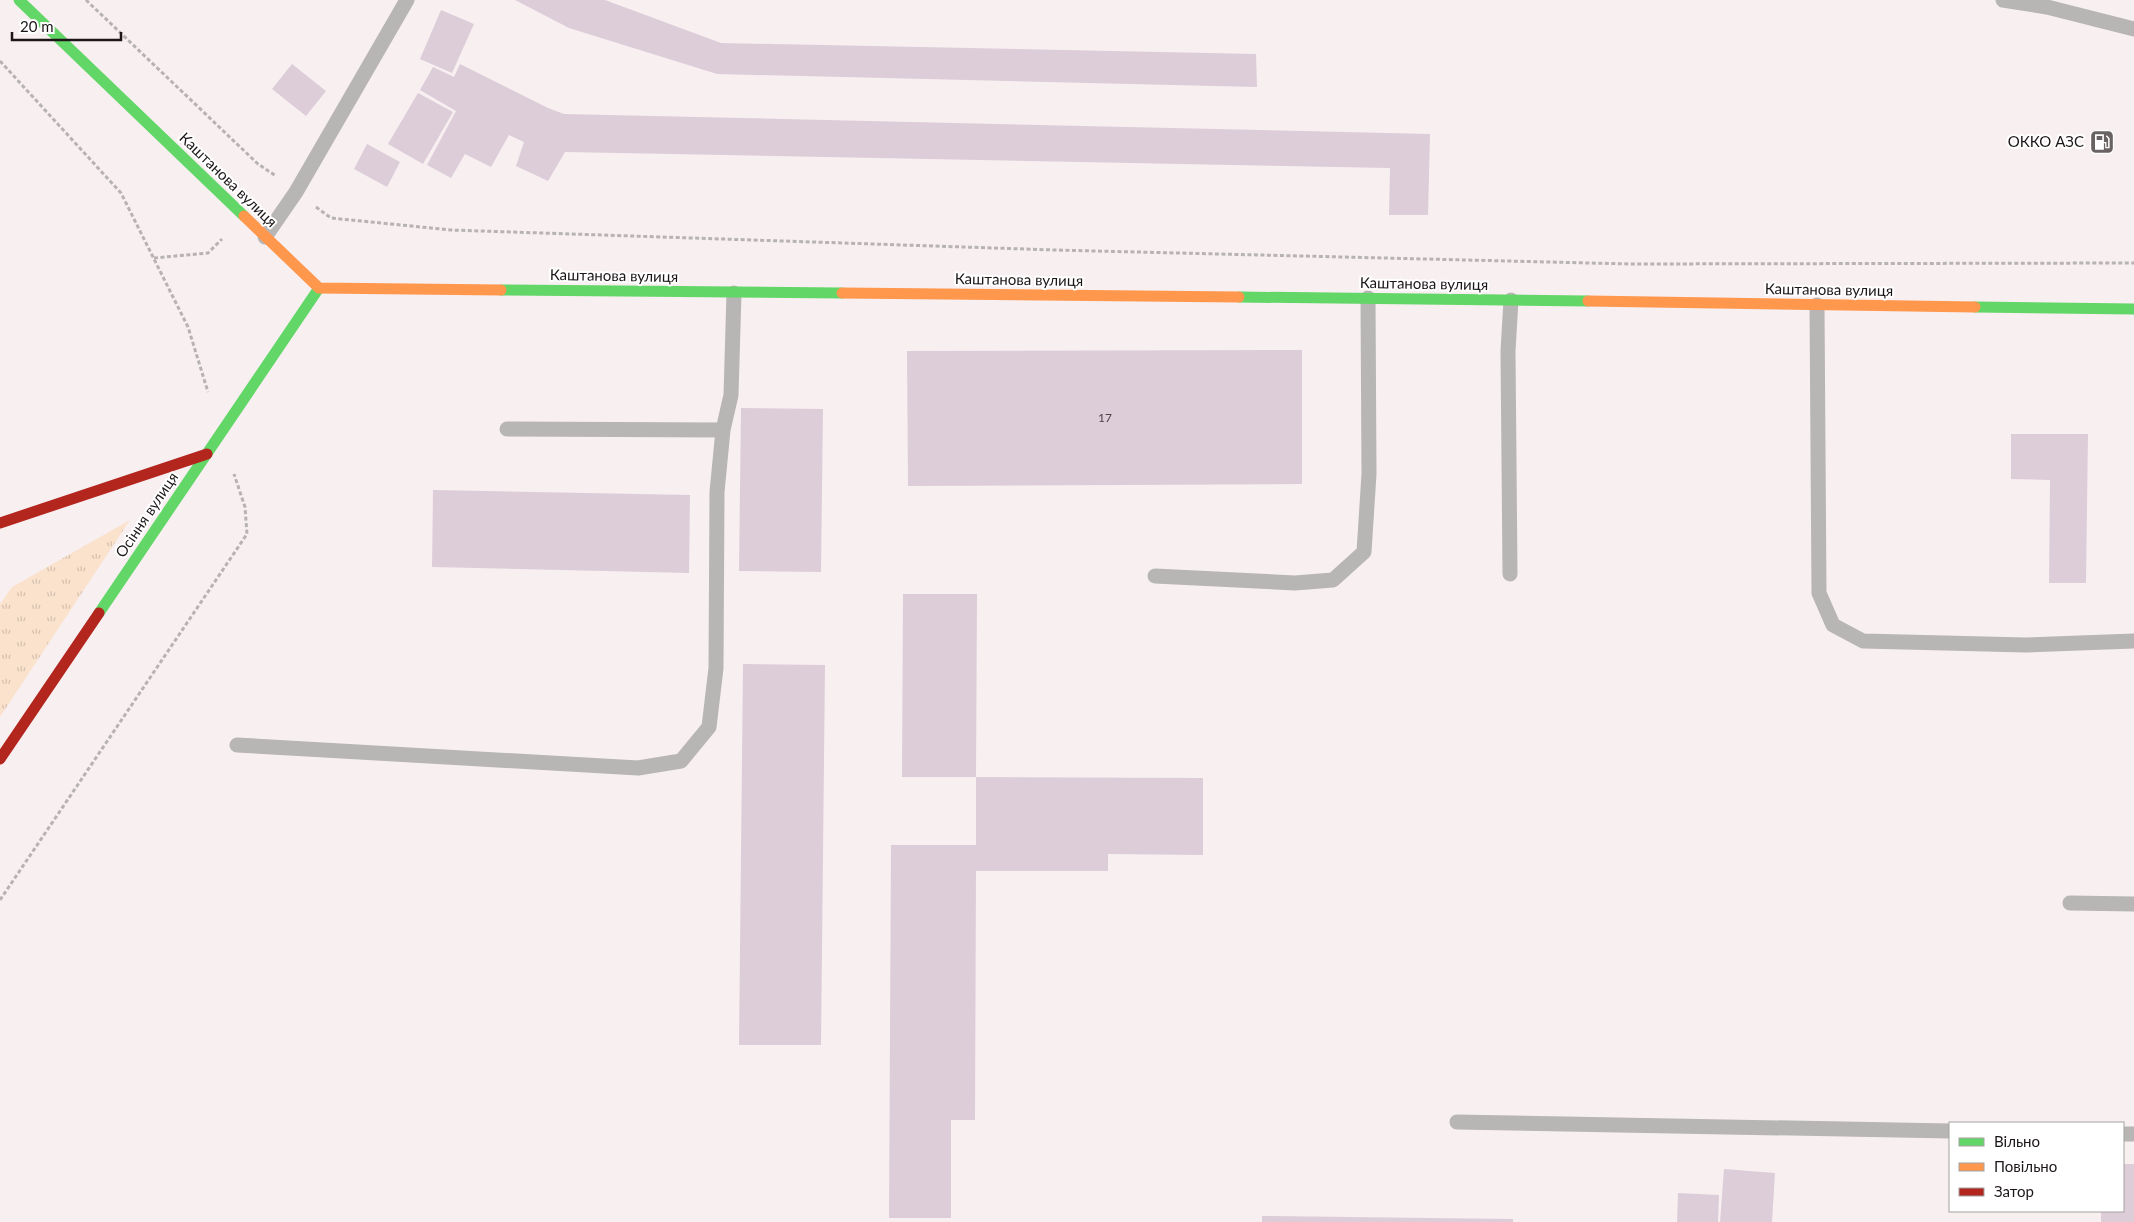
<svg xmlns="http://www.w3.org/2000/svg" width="2134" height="1222" font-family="Lato,sans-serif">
	<defs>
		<pattern id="grass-tufts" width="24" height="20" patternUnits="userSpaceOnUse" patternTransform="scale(1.25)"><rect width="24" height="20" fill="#fae2cd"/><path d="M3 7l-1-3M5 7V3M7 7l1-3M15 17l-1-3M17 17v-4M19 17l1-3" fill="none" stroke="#d6c1af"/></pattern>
	</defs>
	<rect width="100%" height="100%" fill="#f8eff1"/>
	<path fill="url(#grass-tufts)" d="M 130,520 L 0,717 L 0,604 L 12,587 Z"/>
	<path fill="#ddcdd8" d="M 515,0 L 605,0 L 721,43 L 1256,54 L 1257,87 L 717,74 L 569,28 Z
		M 441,10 L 474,24 L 452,73 L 420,59 Z
		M 292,64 L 326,91 L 306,116 L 272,89 Z
		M 460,64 L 548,108 L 564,114 L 1430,134 L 1428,215 L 1389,215 L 1390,168 L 565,152 L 548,181 L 516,166 L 524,142 L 509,135 L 491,167 L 465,154 L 451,178 L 427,165 L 456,111 L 420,90 L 433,67 L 454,77 Z
		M 418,93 L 453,112 L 423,164 L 388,144 Z
		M 367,144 L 400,162 L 387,187 L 354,169 Z
		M 1302,350 L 1302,484 L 908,486 L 907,351 Z
		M 741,408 L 823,409 L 821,572 L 739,571 Z
		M 2011,434 L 2088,434 L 2086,583 L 2049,583 L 2050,480 L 2011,479 Z
		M 433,490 L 690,495 L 689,573 L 432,567 Z
		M 903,594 L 977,594 L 976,777 L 1203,778 L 1203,855 L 1108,854 L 1108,871 L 976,871 L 975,1120 L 951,1120 L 951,1218 L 889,1218 L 891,845 L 976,845 L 976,777 L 902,777 Z
		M 743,664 L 825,665 L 821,1045 L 739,1045 Z
		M 2123,1164 L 2134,1164 L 2134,1222 L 2101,1222 L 2101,1211 L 2123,1211 Z
		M 1724,1169 L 1775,1173 L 1772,1222 L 1720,1222 Z
		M 1678,1193 L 1719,1195 L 1718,1222 L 1677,1222 Z
		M 1262,1216 L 1513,1219 L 1513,1222 L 1262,1222 Z"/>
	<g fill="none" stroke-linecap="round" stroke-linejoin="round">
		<path stroke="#b7b3b3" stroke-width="3" stroke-dasharray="4 2.5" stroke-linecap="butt" d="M 86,0 L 258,164 L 276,176
			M 0,61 L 121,193 L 188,327 L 208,392
			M 316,207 L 331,218 L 451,230 L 1054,250 L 1631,264 L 2134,263
			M 154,258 L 208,253 L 222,239
			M 0,900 L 247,534 L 245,507 L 234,474"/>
		<path stroke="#b8b5b5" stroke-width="15" d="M 2003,0 L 2047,7 L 2134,29
			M 265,237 L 296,192 L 407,0
			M 1817,305 L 1819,593 L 1833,625 L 1863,641 L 2026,645 L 2134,641
			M 507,429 L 723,430
			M 1510,574 L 1508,351 L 1511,300
			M 1155,576 L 1295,583 L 1333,580 L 1364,552 L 1369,474 L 1368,298
			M 237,745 L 638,768 L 681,761 L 709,727 L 716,668 L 717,492 L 723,430 L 731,395 L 734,293
			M 2070,903 L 2134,904
			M 1457,1122 L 1950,1131
			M 2123,1134 L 2134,1134"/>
		<path stroke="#63d668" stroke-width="11" d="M 19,0 L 244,216
			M 501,290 L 842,293
			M 1239,297 L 1588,301
			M 1975,307 L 2134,309
			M 99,613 L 319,288"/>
		<path stroke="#ff974d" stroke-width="11" d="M 244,216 L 319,288 L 501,290
			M 842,293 L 1239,297
			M 1588,301 L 1975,307"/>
		<path stroke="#b3261e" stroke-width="11" d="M 0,523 L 207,454
			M 0,759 L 99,613"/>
	</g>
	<defs>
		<symbol id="fuel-square" viewBox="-11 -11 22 22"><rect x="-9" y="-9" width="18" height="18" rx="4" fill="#696263" stroke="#fff"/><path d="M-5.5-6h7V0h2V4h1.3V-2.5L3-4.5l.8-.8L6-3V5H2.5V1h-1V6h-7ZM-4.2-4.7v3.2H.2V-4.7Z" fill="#fff"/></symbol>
	</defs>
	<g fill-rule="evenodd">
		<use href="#fuel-square" x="2088" y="128" width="28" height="28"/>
	</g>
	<g text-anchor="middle" stroke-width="4" stroke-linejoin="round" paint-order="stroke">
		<g font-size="12" fill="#4c4447">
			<text x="1105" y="422">17</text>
		</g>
		<g font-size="15" fill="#1c1617" stroke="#fff" text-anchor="end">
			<text x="2084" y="147">ОККО АЗС</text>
		</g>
		<g font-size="15" fill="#1c1617" stroke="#fff">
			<text transform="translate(228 180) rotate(44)" y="5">Каштанова вулиця</text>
			<text transform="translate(614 276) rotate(1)" y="5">Каштанова вулиця</text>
			<text transform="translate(1019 280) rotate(1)" y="5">Каштанова вулиця</text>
			<text transform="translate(1424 284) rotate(1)" y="5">Каштанова вулиця</text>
			<text transform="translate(1829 290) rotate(1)" y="5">Каштанова вулиця</text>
			<text transform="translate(147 515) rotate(-56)" y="5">Осіння вулиця</text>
		</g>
	</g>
	<rect x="1949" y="1122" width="175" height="90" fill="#ffffff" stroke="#a4a2a2"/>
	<rect x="1959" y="1138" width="25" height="8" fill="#63d668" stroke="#a4a2a2"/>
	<text x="1994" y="1147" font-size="15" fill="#1c1617">Вільно</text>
	<rect x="1959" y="1163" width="25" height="8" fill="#ff974d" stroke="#a4a2a2"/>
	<text x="1994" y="1172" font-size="15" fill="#1c1617">Повільно</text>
	<rect x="1959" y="1188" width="25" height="8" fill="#b3261e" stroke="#a4a2a2"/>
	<text x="1994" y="1197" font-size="15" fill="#1c1617">Затор</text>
	<path d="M12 32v8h109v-8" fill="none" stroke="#1c1617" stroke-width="2.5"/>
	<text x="20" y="32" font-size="15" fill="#1c1617" stroke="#ffffff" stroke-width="4" paint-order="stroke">20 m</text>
</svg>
